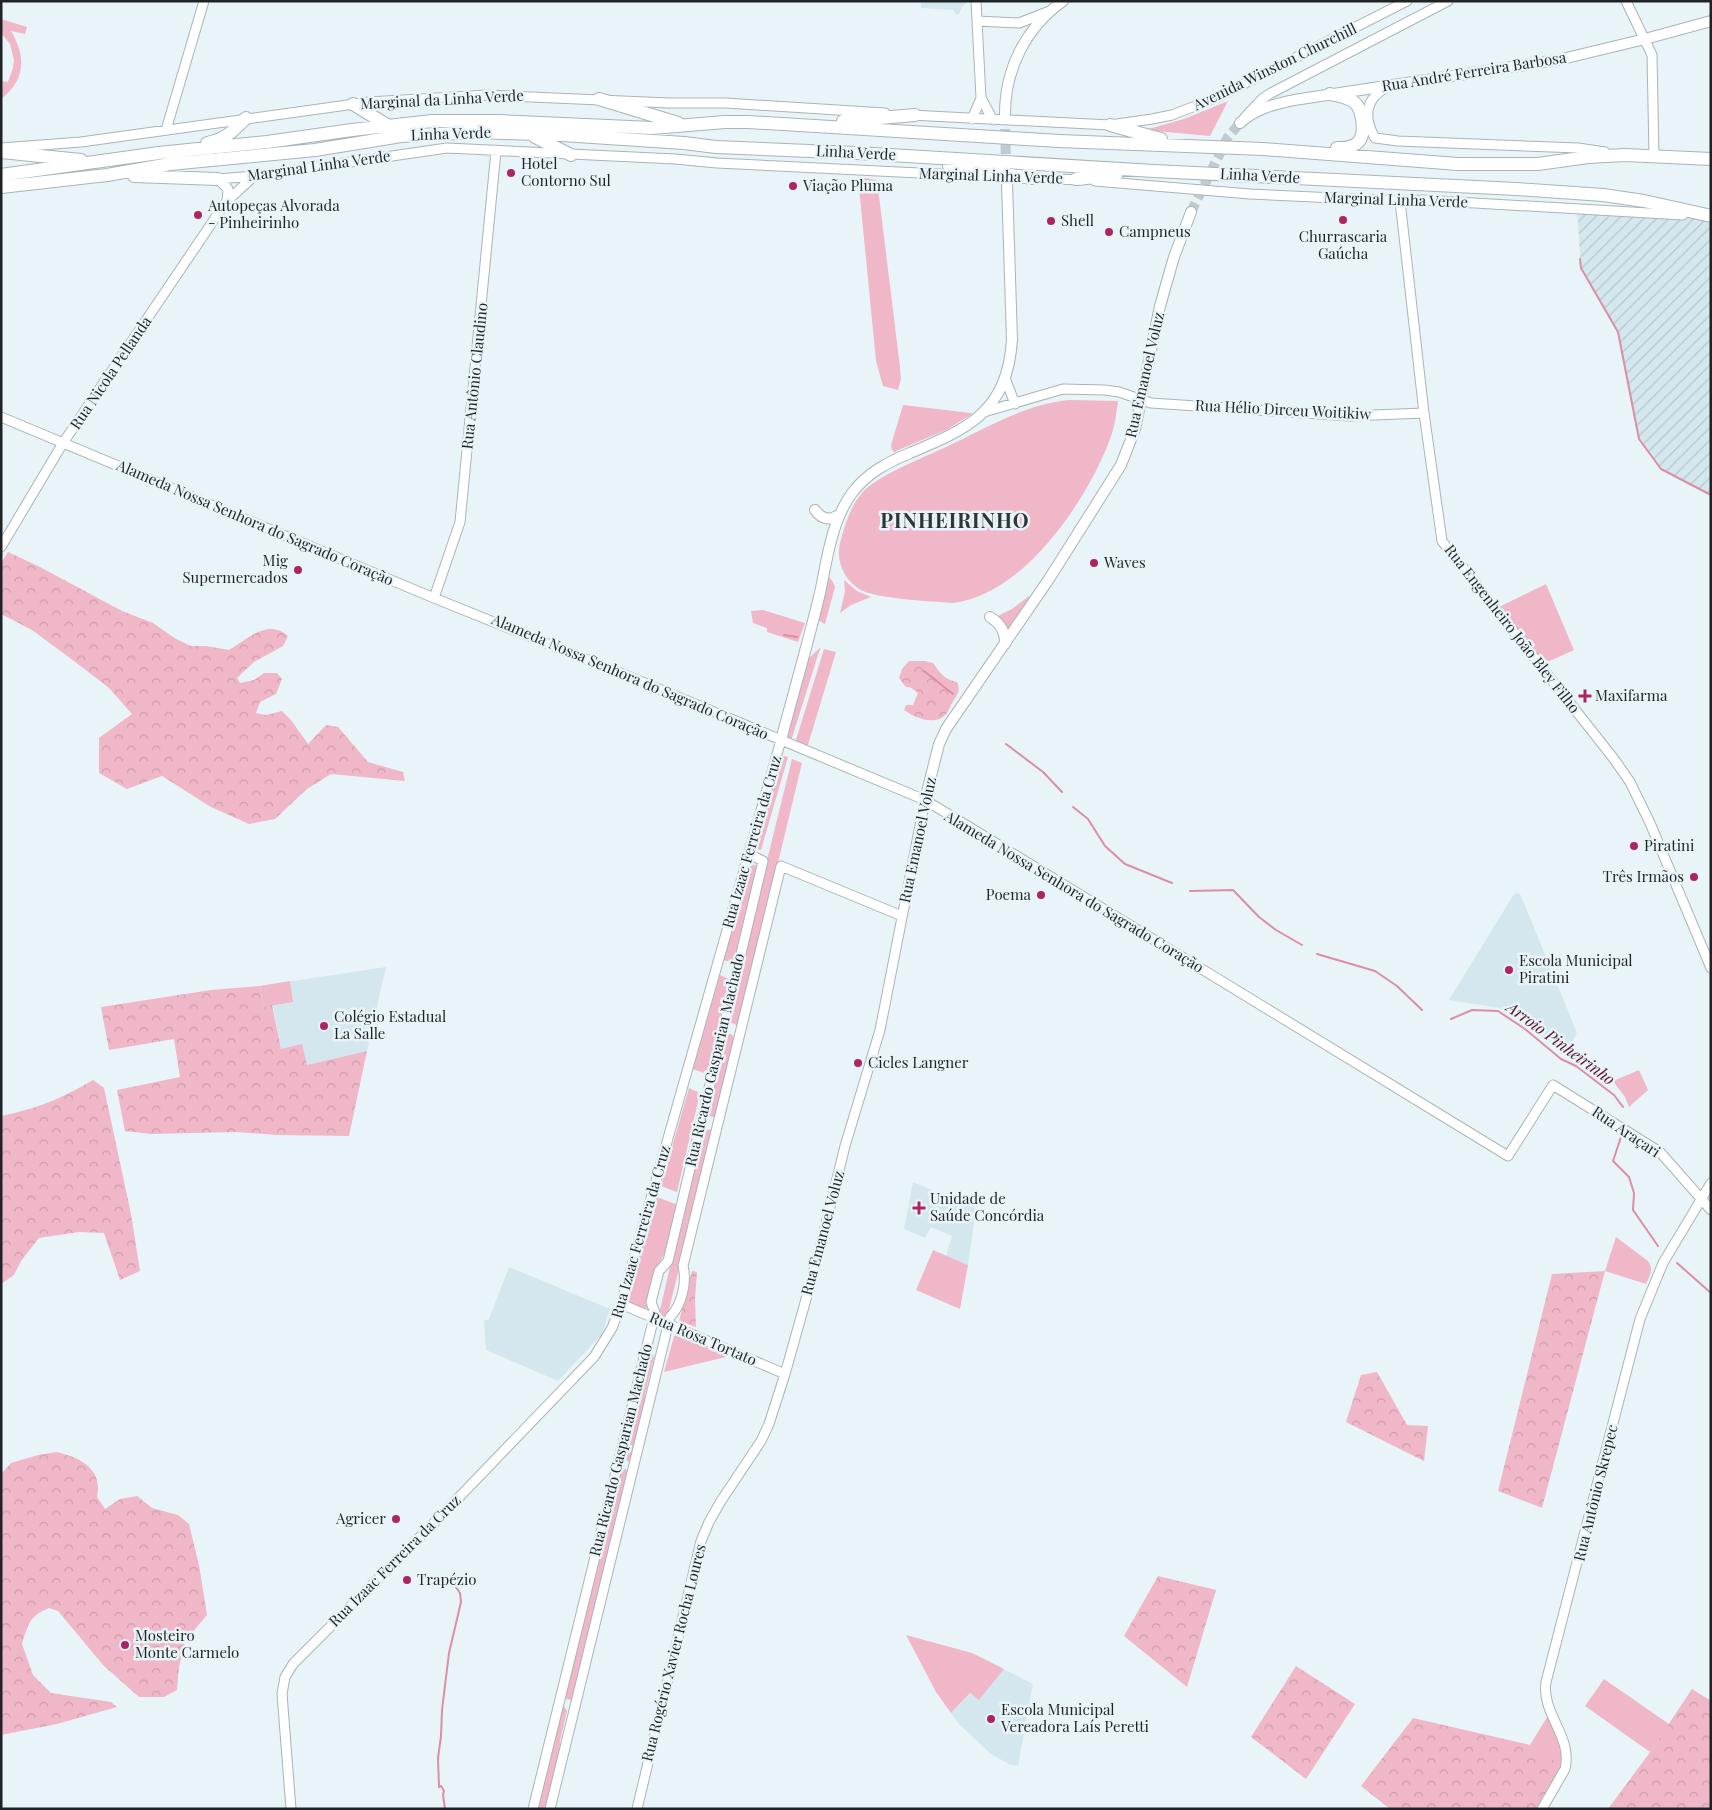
<svg xmlns="http://www.w3.org/2000/svg" width="1712" height="1810" font-family="'Playfair Display',serif">
	<defs>
		<pattern id="industrial-furrows" width="10" height="10" patternUnits="userSpaceOnUse" patternTransform="scale(1.25)"><rect width="10" height="10" fill="#d4e7ee"/><path d="M-1 1l2-2M0 10L10 0M9 11l2-2" fill="none" stroke="#b6c6cc"/></pattern>
		<pattern id="forest-crowns" width="20" height="18" patternUnits="userSpaceOnUse" patternTransform="scale(1.25)"><rect width="20" height="18" fill="#f0b7c8"/><path d="M2 6a3 3 0 1 1 6 0M12 15a3 3 0 1 1 6 0" fill="none" stroke="#cd9dac"/></pattern>
	</defs>
	<rect width="100%" height="100%" fill="#e9f4f8"/>
	<path fill="#d4e7ee" d="M 921,1 L 968,1 L 962,7 L 959,14 L 956,14 L 953,10 L 921,8 Z
		M 1517,893 L 1520,894 L 1522,898 L 1577,1033 L 1570,1046 L 1552,1043 L 1500,1008 L 1449,1000 L 1514,894 Z
		M 386,967 L 367,1051 L 307,1065 L 281,1049 L 273,1006 L 263,1007 L 260,986 Z
		M 913,1182 L 976,1209 L 968,1265 L 946,1256 L 952,1236 L 931,1227 L 925,1238 L 904,1229 Z
		M 509,1267 L 610,1309 L 602,1334 L 558,1381 L 486,1350 L 484,1321 L 489,1319 Z
		M 1004,1669 L 1033,1684 L 1018,1766 L 1009,1764 L 991,1754 L 959,1724 L 951,1713 L 971,1693 L 979,1699 Z"/>
	<path fill="url(#industrial-furrows)" d="M 1577,209 L 1711,216 L 1711,495 L 1661,469 L 1639,439 L 1618,332 L 1581,268 Z"/>
	<path fill="#f0b7c8" d="M 1,19 L 27,27 L 25,34 L 11,31 C 26,56 26,80 1,99 L 1,89 L 3,86 L 1,85 L 1,81 L 8,82 L 13,68 L 14,60 L 10,44 L 1,33 Z
		M 1228,101 L 1210,136 L 1145,130 L 1184,119 Z
		M 858,177 L 877,180 L 900,367 L 901,379 L 898,390 L 883,386 L 876,361 Z
		M 1069,400 L 1118,401 C 1116,414 1115,427 1110,439 C 1087,501 1023,596 952,603 C 930,601 875,599 859,589 C 843,579 836,560 840,543 C 845,525 850,506 863,492 C 878,475 925,457 946,447 C 985,429 1025,404 1069,400 Z
		M 903,405 L 971,413 L 972,414 L 946,430 L 896,451 L 895,453 L 892,450 L 891,445 Z
		M 828,576 L 833,582 L 835,587 L 825,624 L 818,620 Z
		M 844,580 L 857,591 L 871,597 L 851,605 L 840,613 L 845,591 Z
		M 1546,584 L 1574,650 L 1543,664 L 1501,606 Z
		M 1029,596 L 1032,599 L 1007,637 L 996,617 L 1012,609 Z
		M 763,610 L 805,623 L 798,642 L 767,632 L 767,628 L 753,623 L 751,611 Z
		M 821,647 L 818,655 L 791,741 L 784,737 L 808,659 Z
		M 824,649 L 836,652 L 807,748 L 795,743 Z
		M 781,755 L 788,757 L 761,850 L 754,848 Z
		M 792,759 L 802,763 L 738,1029 L 735,1024 L 727,1022 Z
		M 751,864 L 758,866 L 733,963 L 723,960 Z
		M 720,975 L 729,979 L 707,1074 L 693,1069 Z
		M 290,981 L 293,1002 L 263,1007 L 260,986 Z
		M 725,1034 L 731,1034 L 735,1038 L 715,1117 L 712,1117 L 707,1114 Z
		M 1639,1070 L 1648,1090 L 1629,1107 L 1625,1097 L 1613,1081 Z
		M 689,1088 L 700,1093 L 677,1192 L 661,1186 Z
		M 703,1125 L 706,1130 L 714,1129 L 664,1329 L 656,1327 Z
		M 657,1197 L 678,1205 L 668,1247 L 655,1271 L 646,1310 L 627,1302 Z
		M 1616,1237 L 1648,1261 C 1654,1270 1650,1275 1646,1284 L 1605,1271 Z
		M 933,1250 L 968,1265 L 960,1309 L 916,1290 Z
		M 675,1333 L 734,1355 L 664,1372 Z
		M 649,1352 L 653,1354 L 654,1358 L 645,1394 L 645,1410 L 631,1463 L 626,1460 L 631,1440 L 631,1424 Z
		M 622,1468 L 629,1471 L 572,1700 L 566,1699 L 564,1695 L 621,1469 Z
		M 906,1635 L 972,1653 L 1004,1669 L 979,1700 L 970,1693 L 951,1713 L 936,1692 Z
		M 1604,1679 L 1669,1724 L 1650,1752 L 1585,1706 Z
		M 564,1706 L 567,1711 L 560,1741 L 559,1758 L 546,1809 L 536,1809 L 562,1707 Z
		M 1549,1714 L 1560,1738 L 1565,1769 L 1530,1745 Z"/>
	<path fill="url(#forest-crowns)" d="M 8,552 L 40,567 L 122,611 L 153,623 L 176,639 L 191,646 L 206,646 L 229,650 C 248,639 267,618 288,636 L 283,646 L 254,662 L 237,678 L 240,683 L 254,680 L 264,673 L 277,673 L 282,679 L 276,694 L 260,702 L 256,713 L 266,715 L 282,711 L 291,720 L 308,744 L 326,725 L 338,727 L 368,762 L 403,772 L 405,781 L 331,774 L 307,789 L 275,819 L 249,824 L 211,807 L 162,776 L 127,789 L 99,773 L 99,738 L 132,714 L 109,688 L 78,664 L 32,630 L 1,614 L 1,563 Z
		M 909,661 L 925,661 L 933,663 C 940,673 945,680 957,682 C 961,691 957,695 952,703 C 950,706 949,710 947,713 C 936,727 915,718 904,710 L 906,705 L 913,705 L 918,693 L 910,687 L 906,687 L 899,678 L 902,669 Z
		M 260,986 L 263,1007 L 272,1005 L 281,1049 L 302,1044 L 307,1065 L 367,1051 L 349,1136 L 277,1135 L 236,1132 L 151,1134 L 125,1131 L 117,1090 L 180,1077 L 174,1039 L 109,1050 L 101,1007 L 211,990 Z
		M 93,1080 L 104,1088 L 131,1214 L 140,1271 L 120,1280 L 104,1233 L 79,1232 L 39,1238 L 21,1261 L 14,1275 L 1,1284 L 1,1116 C 39,1108 60,1099 93,1080 Z
		M 692,1271 L 697,1272 L 695,1299 L 696,1327 L 679,1321 Z
		M 1605,1271 L 1542,1508 L 1498,1491 L 1552,1274 Z
		M 1377,1372 L 1407,1425 L 1428,1426 L 1424,1461 L 1346,1422 L 1361,1375 Z
		M 57,1452 C 81,1458 103,1469 97,1497 L 105,1509 L 120,1499 L 137,1496 L 152,1508 L 178,1515 L 189,1524 L 199,1565 L 207,1615 L 185,1641 L 179,1667 L 177,1690 L 164,1697 L 139,1697 L 103,1665 L 58,1611 L 49,1608 C 29,1616 28,1625 22,1644 L 33,1675 L 51,1693 L 111,1702 L 117,1707 L 57,1724 L 1,1735 L 1,1474 L 11,1463 L 38,1455 Z
		M 1158,1576 L 1216,1590 L 1187,1687 L 1124,1636 Z
		M 1296,1666 L 1355,1704 L 1306,1779 L 1251,1737 Z
		M 1692,1689 L 1711,1701 L 1711,1809 L 1608,1809 L 1648,1755 Z
		M 1413,1718 L 1530,1745 L 1562,1766 L 1539,1809 L 1390,1809 L 1361,1786 Z"/>
	<g fill="none" stroke-linecap="round" stroke-linejoin="round">
		<path stroke="#dc8da7" stroke-width="2" d="M 1580,259 L 1581,268 L 1618,332 L 1639,439 L 1661,469 L 1709,494
			M 784,635 L 797,637
			M 924,671 L 953,694
			M 1006,744 L 1043,772 L 1062,792
			M 1073,807 L 1088,819 L 1105,846 L 1125,864 L 1172,883
			M 1190,891 L 1233,890 L 1259,917 L 1276,930 L 1302,945
			M 1317,954 L 1375,971 L 1397,986 L 1422,1010
			M 1451,1019 L 1472,1010 L 1498,1011 L 1525,1029 L 1561,1059 L 1576,1066 L 1614,1095 L 1623,1107
			M 1621,1137 L 1613,1161 L 1629,1177 L 1634,1193 L 1633,1210 L 1658,1246
			M 1677,1263 L 1711,1293
			M 445,1809 L 443,1795 L 444,1791 L 441,1786 L 439,1787 L 438,1758 L 441,1736 L 442,1710 L 449,1653 L 461,1602 L 460,1593 L 453,1583"/>
		<path stroke="#c1cace" stroke-width="10" stroke-dasharray="10 5" stroke-linecap="butt" d="M 1005,114 L 1006,168
			M 1191,212 L 1228,137 L 1240,123"/>
		<defs>
			<path id="secondary" d="M 976,1 L 981,98 L 993,120
				M 1626,1 L 1652,55 L 1654,156
				M 977,21 L 1019,23 L 1050,11
				M 1387,87 C 1365,99 1363,117 1375,138 L 1398,141 L 1578,148 L 1605,152
				M 910,115 L 1110,125 L 1152,119 L 1172,115 L 1218,97 L 1407,1
				M 1245,117 L 1262,99 L 1271,93 L 1448,1
				M 972,119 L 981,98
				M 166,130 L 204,1
				M 1,148 L 81,142 L 369,102 L 487,95 L 669,103 L 726,103 L 885,113
				M 1028,178 L 1082,180
				M 218,179 L 254,176 L 447,148 L 675,159 L 717,163 L 980,176
				M 218,179 L 228,189 L 227,202
				M 1095,181 L 1250,194 L 1400,201 L 1423,200 L 1683,215
				M 1400,201 L 1424,413 L 1442,541 L 1614,759 L 1630,782 L 1650,823 L 1711,968
				M 1005,378 L 1015,404
				M 984,412 L 1063,389 L 1105,390 L 1119,392 L 1151,403 L 1350,416 L 1424,413
				M 1,417 L 434,598 L 623,674 L 925,800 L 1508,1156 L 1553,1085 L 1660,1152 L 1711,1210
				M 1,547 L 63,443 L 226,202 L 254,176
				M 434,598 L 460,522 L 496,151
				M 621,1304 L 785,1374
				M 291,1809 L 282,1694 L 285,1677 L 293,1664 L 440,1517 L 594,1357 L 612,1328 L 621,1304 L 781,740
				M 533,1809 L 655,1313 L 651,1302 L 659,1271 L 668,1261 L 763,861 L 749,854
				M 550,1809 L 670,1317 C 682,1305 687,1282 683,1266 L 781,866 L 902,916
				M 637,1809 L 701,1541 L 709,1522 L 721,1501 L 761,1441 L 769,1424 L 785,1374 L 817,1260 L 845,1146 L 880,1030 L 925,800
				M 1542,1809 L 1565,1769 C 1573,1736 1541,1714 1546,1682 L 1640,1319 L 1663,1263 L 1711,1183"/>
			<path id="primary" d="M 1005,114 C 1005,69 1026,27 1063,1
				M 1240,123 C 1256,108 1273,105 1294,100 L 1558,60 L 1645,39 L 1711,21
				M 815,510 C 822,520 831,521 840,514
				M 990,617 C 1001,624 1005,631 1005,644
				M 781,740 C 794,691 808,643 820,593 C 827,560 831,522 852,493 C 867,473 888,462 910,453 C 969,428 1007,412 1012,340 L 1007,183
				M 925,800 L 939,744 L 946,729 L 1049,579 L 1121,465 L 1135,429 L 1160,306 L 1174,257 L 1191,212"/>
			<path id="highway" d="M 1330,94 C 1339,96 1350,97 1356,104 C 1360,108 1361,113 1362,119 C 1365,139 1359,149 1337,148
				M 599,99 L 678,123
				M 353,104 L 387,125
				M 843,121 L 915,115
				M 1110,125 L 1161,139
				M 535,137 L 571,155
				M 207,143 C 226,139 232,132 246,118
				M 1,152 L 81,160
				M 949,166 L 1032,178
				M 1,175 L 159,153 L 267,142 L 352,130 L 432,121 L 499,121 L 652,128 L 725,122 L 748,122 L 1059,141 L 1263,149 L 1458,164 L 1538,164 L 1588,157 L 1625,155 L 1711,159
				M 134,176 L 218,179
				M 1076,179 L 1116,175
				M 1,187 L 107,175 L 170,164 L 315,150 L 401,136 L 476,132 L 562,135 L 684,143 L 716,147 L 857,153 L 1154,171 L 1516,189 L 1603,195 L 1644,201 L 1711,216"/>
		</defs>
		<use href="#secondary" stroke="#a9b4b7" stroke-width="11"/>
		<use href="#primary" stroke="#a9b4b7" stroke-width="12"/>
		<use href="#highway" stroke="#a9b4b7" stroke-width="14"/>
		<use href="#secondary" stroke="#fff" stroke-width="9"/>
		<use href="#primary" stroke="#fff" stroke-width="10"/>
		<use href="#highway" stroke="#fff" stroke-width="12"/>
	</g>
	<g fill="#ae2463" stroke="#e9f4f8" stroke-width="2">
		<circle cx="511" cy="173" r="5"/>
		<circle cx="793" cy="186" r="5"/>
		<circle cx="198" cy="215" r="5"/>
		<circle cx="1343" cy="220" r="5"/>
		<circle cx="1051" cy="221" r="5"/>
		<circle cx="1109" cy="232" r="5"/>
		<circle cx="1094" cy="563" r="5"/>
		<circle cx="298" cy="570" r="5"/>
		<path d="M1582.5 688.5h5v5h5v5h-5v5h-5v-5h-5v-5h5z"/>
		<circle cx="1634" cy="846" r="5"/>
		<circle cx="1694" cy="877" r="5"/>
		<circle cx="1041" cy="895" r="5"/>
		<circle cx="1509" cy="970" r="5"/>
		<circle cx="324" cy="1026" r="5"/>
		<circle cx="858" cy="1063" r="5"/>
		<path d="M916.5 1200.5h5v5h5v5h-5v5h-5v-5h-5v-5h5z"/>
		<circle cx="396" cy="1519" r="5"/>
		<circle cx="407" cy="1580" r="5"/>
		<circle cx="125" cy="1645" r="5"/>
		<circle cx="991" cy="1719" r="5"/>
	</g>
	<g text-anchor="middle" stroke-width="5" stroke-linejoin="round" paint-order="stroke">
		<g font-size="15" fill="#1f2325" stroke="#e9f4f8">
			<text transform="translate(1275 67) rotate(-26)" y="5">Avenida Winston Churchill</text>
			<text transform="translate(1474 72) rotate(-9)" y="5">Rua André Ferreira Barbosa</text>
			<text transform="translate(442 100) rotate(-3)" y="5">Marginal da Linha Verde</text>
			<text transform="translate(451 134) rotate(-2)" y="5">Linha Verde</text>
			<text transform="translate(856 153) rotate(3)" y="5">Linha Verde</text>
			<text transform="translate(319 166) rotate(-8)" y="5">Marginal Linha Verde</text>
			<text transform="translate(991 176) rotate(2)" y="5">Marginal Linha Verde</text>
			<text transform="translate(1260 176) rotate(3)" y="5">Linha Verde</text>
			<text transform="translate(1396 200) rotate(2)" y="5">Marginal Linha Verde</text>
			<text transform="translate(111 373) rotate(-56)" y="5">Rua Nicola Pellanda</text>
			<text transform="translate(1145 375) rotate(-77)" y="5">Rua Emanoel Voluz</text>
			<text transform="translate(475 376) rotate(-84)" y="5">Rua Antônio Claudino</text>
			<text transform="translate(1283 410) rotate(3)" y="5">Rua Hélio Dirceu Woitikiw</text>
			<text transform="translate(255 523) rotate(23)" y="5">Alameda Nossa Senhora do Sagrado Coração</text>
			<text transform="translate(1512 629) rotate(52)" y="5">Rua Engenheiro João Bley Filho</text>
			<text transform="translate(630 677) rotate(23)" y="5">Alameda Nossa Senhora do Sagrado Coração</text>
			<text transform="translate(918 840) rotate(-78)" y="5">Rua Emanoel Voluz</text>
			<text transform="translate(752 842) rotate(-74)" y="5">Rua Izaac Ferreira da Cruz</text>
			<text transform="translate(1074 892) rotate(31)" y="5">Alameda Nossa Senhora do Sagrado Coração</text>
			<text transform="translate(715 1060) rotate(-77)" y="5">Rua Ricardo Gasparian Machado</text>
			<text transform="translate(1626 1132) rotate(34)" y="5">Rua Araçari</text>
			<text transform="translate(641 1232) rotate(-74)" y="5">Rua Izaac Ferreira da Cruz</text>
			<text transform="translate(823 1233) rotate(-75)" y="5">Rua Emanoel Voluz</text>
			<text transform="translate(703 1339) rotate(23)" y="5">Rua Rosa Tortato</text>
			<text transform="translate(621 1450) rotate(-76)" y="5">Rua Ricardo Gasparian Machado</text>
			<text transform="translate(1596 1493) rotate(-76)" y="5">Rua Antônio Skrepec</text>
			<text transform="translate(395 1561) rotate(-45)" y="5">Rua Izaac Ferreira da Cruz</text>
			<text transform="translate(674 1653) rotate(-76)" y="5">Rua Rogério Xavier Rocha Loures</text>
		</g>
		<g font-size="15" fill="#1f2325" stroke="#e9f4f8" text-anchor="start">
			<text x="521" y="169">Hotel<tspan x="521" dy="17">Contorno Sul</tspan></text>
			<text x="803" y="191">Viação Pluma</text>
			<text x="208" y="211">Autopeças Alvorada<tspan x="208" dy="17">- Pinheirinho</tspan></text>
			<text x="1061" y="226">Shell</text>
			<text x="1119" y="237">Campneus</text>
			<text x="1343" y="242" text-anchor="middle">Churrascaria<tspan x="1343" dy="17">Gaúcha</tspan></text>
			<text x="288" y="566" text-anchor="end">Mig<tspan x="288" dy="17">Supermercados</tspan></text>
			<text x="1104" y="568">Waves</text>
			<text x="1595" y="701">Maxifarma</text>
			<text x="1644" y="851">Piratini</text>
			<text x="1684" y="882" text-anchor="end">Três Irmãos</text>
			<text x="1031" y="900" text-anchor="end">Poema</text>
			<text x="1519" y="966">Escola Municipal<tspan x="1519" dy="17">Piratini</tspan></text>
			<text x="334" y="1022">Colégio Estadual<tspan x="334" dy="17">La Salle</tspan></text>
			<text x="868" y="1068">Cicles Langner</text>
			<text x="930" y="1204">Unidade de<tspan x="930" dy="17">Saúde Concórdia</tspan></text>
			<text x="386" y="1524" text-anchor="end">Agricer</text>
			<text x="417" y="1585">Trapézio</text>
			<text x="135" y="1641">Mosteiro<tspan x="135" dy="17">Monte Carmelo</tspan></text>
			<text x="1001" y="1715">Escola Municipal<tspan x="1001" dy="17">Vereadora Laís Peretti</tspan></text>
		</g>
		<g font-size="16" font-style="italic" fill="#571130" stroke="#e9f4f8">
			<text transform="translate(1561 1043) rotate(36)" y="6">Arroio Pinheirinho</text>
		</g>
		<g font-size="20" font-weight="bold" letter-spacing="1" fill="#2d3639" stroke="#e9f4f8">
			<text x="955" y="528">PINHEIRINHO</text>
		</g>
	</g>
	<rect width="1712" height="1810" fill="none" stroke="#1f2325" stroke-width="5"/>
</svg>
